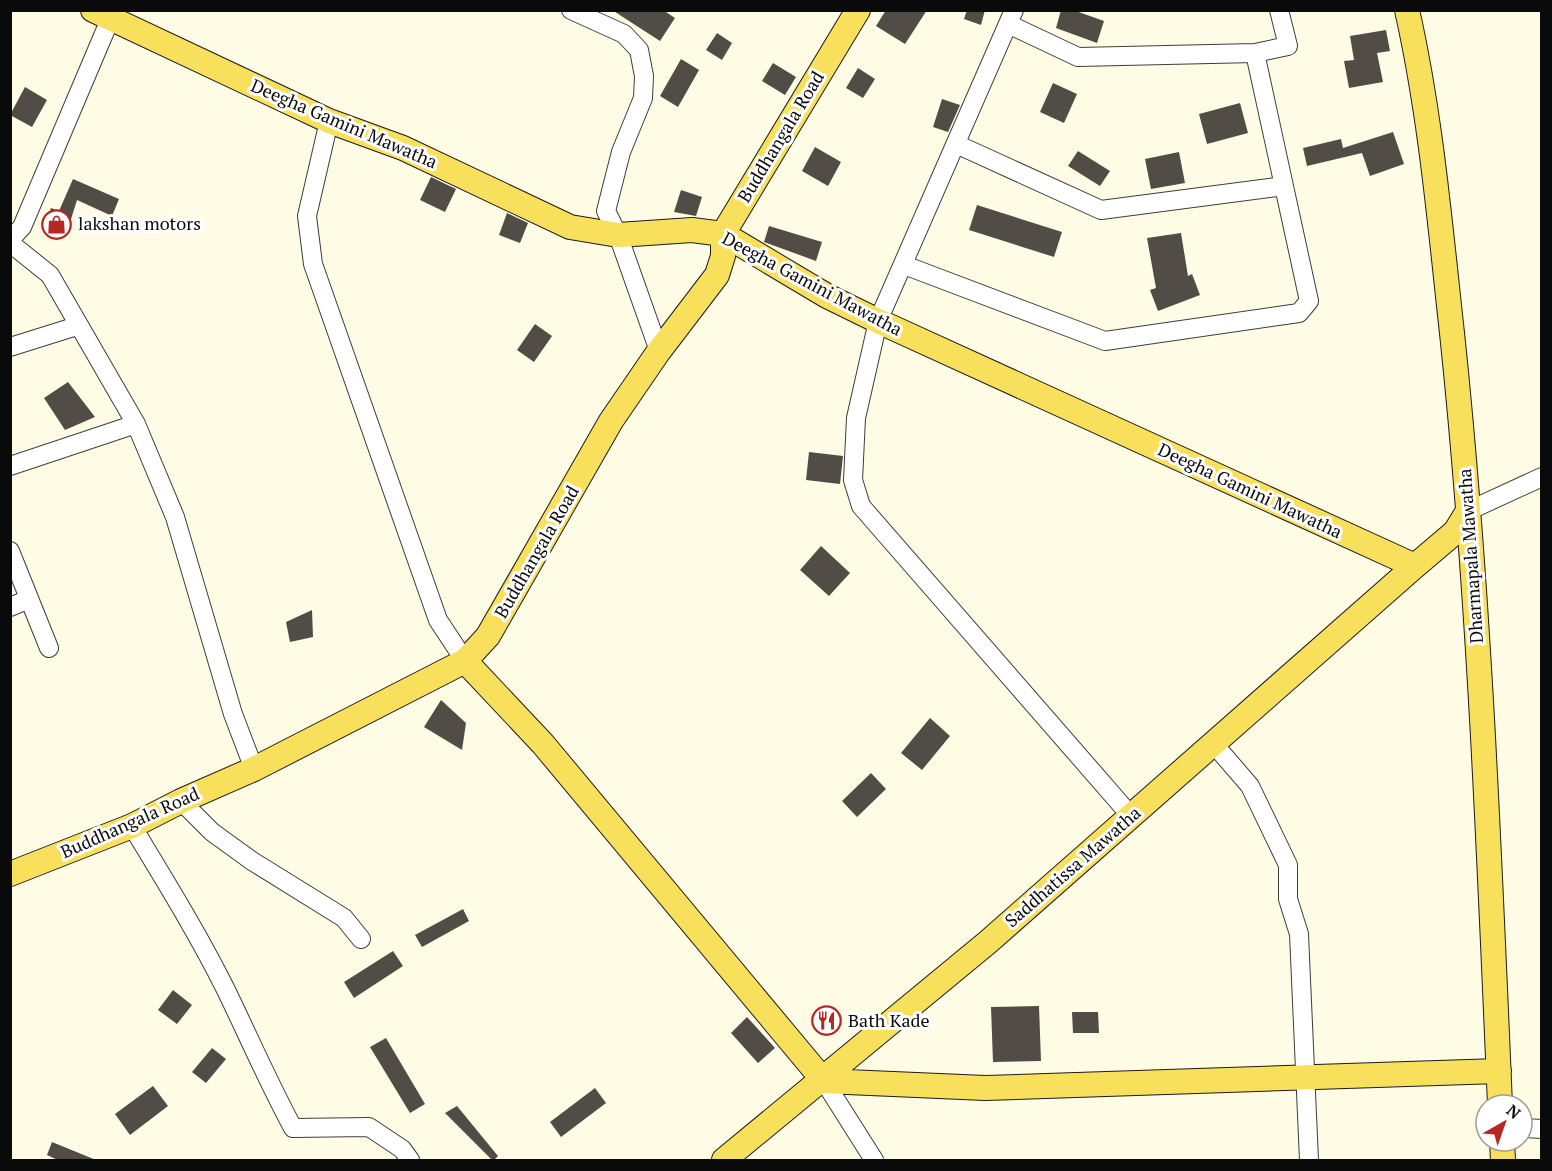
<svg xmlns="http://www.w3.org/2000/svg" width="1552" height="1171" font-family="'PT Serif',serif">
	<rect width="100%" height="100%" fill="#fffce6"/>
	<path fill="#524c46" d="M 612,10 L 663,10 L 675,18 L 660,41 Z
		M 886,10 L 927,10 L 905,44 L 876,26 Z
		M 967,10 L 985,10 L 981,25 L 964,19 Z
		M 1061,10 L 1073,10 L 1104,21 L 1097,43 L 1056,28 Z
		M 1386,30 L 1390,51 L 1377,53 L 1383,82 L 1349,88 L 1344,61 L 1354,60 L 1350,36 Z
		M 717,33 L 732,43 L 722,60 L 706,50 Z
		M 681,59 L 699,70 L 678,107 L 660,96 Z
		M 773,63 L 796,77 L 785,95 L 762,81 Z
		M 858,68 L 875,79 L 863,98 L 846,88 Z
		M 1053,83 L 1077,94 L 1064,123 L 1040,112 Z
		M 25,87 L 47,100 L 32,127 L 10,115 Z
		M 942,99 L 960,105 L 948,132 L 933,127 Z
		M 1240,103 L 1248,133 L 1207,144 L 1199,114 Z
		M 1393,132 L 1404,164 L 1370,176 L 1362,153 L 1307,166 L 1303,148 L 1341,139 L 1343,148 Z
		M 815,147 L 841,162 L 828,186 L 802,171 Z
		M 1078,151 L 1110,171 L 1100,186 L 1068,166 Z
		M 1179,152 L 1185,183 L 1151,189 L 1145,159 Z
		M 431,177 L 456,189 L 445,212 L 420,200 Z
		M 73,179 L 119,199 L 112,216 L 77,200 L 66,235 L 43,230 L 51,208 L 59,211 Z
		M 681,190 L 702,197 L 696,216 L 674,212 Z
		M 977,205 L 1062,232 L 1054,257 L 969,230 Z
		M 507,213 L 528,223 L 520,243 L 499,235 Z
		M 769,226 L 822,242 L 816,261 L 764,242 Z
		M 1181,233 L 1188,276 L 1192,274 L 1200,295 L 1158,311 L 1150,290 L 1156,288 L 1147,238 Z
		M 535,324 L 552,336 L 534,362 L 517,350 Z
		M 68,382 L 95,417 L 65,430 L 44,398 Z
		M 809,452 L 843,456 L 840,484 L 806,480 Z
		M 821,546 L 850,573 L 829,596 L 800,570 Z
		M 312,610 L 313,637 L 290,642 L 286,622 Z
		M 441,700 L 466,723 L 462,750 L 424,727 Z
		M 930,718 L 950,736 L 922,770 L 901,753 Z
		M 871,773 L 886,789 L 857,817 L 842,801 Z
		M 463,909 L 469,921 L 422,947 L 415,935 Z
		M 393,951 L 403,966 L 354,998 L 344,982 Z
		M 173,990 L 192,1005 L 177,1024 L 158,1010 Z
		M 1039,1006 L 1041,1061 L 993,1062 L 991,1007 Z
		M 1072,1012 L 1098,1012 L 1099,1033 L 1073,1033 Z
		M 747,1017 L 775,1048 L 758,1063 L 731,1033 Z
		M 386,1038 L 425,1104 L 410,1113 L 370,1047 Z
		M 212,1048 L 226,1059 L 206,1083 L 192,1072 Z
		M 153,1086 L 168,1106 L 130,1135 L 115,1114 Z
		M 595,1088 L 606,1103 L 561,1137 L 550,1122 Z
		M 457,1106 L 498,1156 L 493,1161 L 445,1113 Z
		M 52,1142 L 96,1160 L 96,1161 L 60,1161 L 47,1155 Z"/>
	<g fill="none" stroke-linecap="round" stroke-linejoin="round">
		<defs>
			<path id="minor" d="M 571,10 L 624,34 L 639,50 L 644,76 L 643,98 L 621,152 L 606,211 L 618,235 L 659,351
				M 1014,10 L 878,321 L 856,418 L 853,480 L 861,506 L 1131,816
				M 1008,24 L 1078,57 L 1255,53 L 1288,46 L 1279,10
				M 329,121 L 307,216 L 313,264 L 438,620 L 465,661
				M 956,144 L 1101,210 L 1284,186
				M 10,240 L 22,227 L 114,10
				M 10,243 L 50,275 L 136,424 L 175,517 L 233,714 L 254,769
				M 904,265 L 1105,341 L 1299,313 L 1309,301 L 1255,53
				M 10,347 L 77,326
				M 10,466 L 136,424
				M 1468,511 L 1542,477
				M 10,551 L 49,648
				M 10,607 L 29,599
				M 1213,743 L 1250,786 L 1288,865 L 1288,899 L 1299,934 L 1309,1160
				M 181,801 L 212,832 L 252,861 L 344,918 L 361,939
				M 132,826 C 164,879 197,932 225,988 C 248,1035 268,1082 293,1128 L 369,1127 L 402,1149 L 410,1160
				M 824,1081 L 874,1160
				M 1522,1128 L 1542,1129"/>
			<path id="major" d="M 93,10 L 329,121 L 403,148 L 570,227 L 618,235 L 692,230 L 723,234 L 827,296 L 878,321 L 1415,566 L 1455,532 L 1468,511
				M 1407,10 C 1431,117 1440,225 1452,333 C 1479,589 1489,848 1500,1105
				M 465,661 L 543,744 L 824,1081 L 985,1088 L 1499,1071
				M 10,874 L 132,826 L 181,801 L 254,769 L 465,661 L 488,636 L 611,421 L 659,351 L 717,275 L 723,256 L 723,234 L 858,10
				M 1502,1141 L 1503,1160
				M 724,1160 L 988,942 L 1415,566"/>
		</defs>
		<use href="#minor" stroke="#3d3d3d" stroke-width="20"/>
		<use href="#major" stroke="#1b1b1b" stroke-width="26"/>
		<use href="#minor" stroke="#fff" stroke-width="18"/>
		<use href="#major" stroke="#f9e05c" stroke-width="24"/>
	</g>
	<defs>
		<symbol id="shop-ring" viewBox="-11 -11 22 22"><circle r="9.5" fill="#fff" stroke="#b82823" stroke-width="1.5"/><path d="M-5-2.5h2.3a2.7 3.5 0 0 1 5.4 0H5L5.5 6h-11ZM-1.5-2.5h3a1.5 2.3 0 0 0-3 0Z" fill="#b82823"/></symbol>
		<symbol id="restaurant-ring" viewBox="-11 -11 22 22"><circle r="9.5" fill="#fff" stroke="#b82823" stroke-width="1.5"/><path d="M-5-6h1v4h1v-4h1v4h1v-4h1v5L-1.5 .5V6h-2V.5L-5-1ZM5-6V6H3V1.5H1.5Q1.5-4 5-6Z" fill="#b82823"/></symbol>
	</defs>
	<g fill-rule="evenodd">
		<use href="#shop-ring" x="40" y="208" width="33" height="33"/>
		<use href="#restaurant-ring" x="810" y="1004" width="33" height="33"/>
	</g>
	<g text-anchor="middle" stroke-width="6" stroke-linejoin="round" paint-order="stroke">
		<g font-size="18" fill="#0a0a0a" stroke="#fff">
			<text transform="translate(344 124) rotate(23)" y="6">Deegha Gamini Mawatha</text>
			<text transform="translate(781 137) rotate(-59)" y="6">Buddhangala Road</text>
			<text transform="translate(812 284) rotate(28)" y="6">Deegha Gamini Mawatha</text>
			<text transform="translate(1250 491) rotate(25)" y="6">Deegha Gamini Mawatha</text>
			<text transform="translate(537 552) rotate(-60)" y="6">Buddhangala Road</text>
			<text transform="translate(1471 556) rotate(-94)" y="6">Dharmapala Mawatha</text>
			<text transform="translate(130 823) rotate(-24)" y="6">Buddhangala Road</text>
			<text transform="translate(1073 867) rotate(-41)" y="6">Saddhatissa Mawatha</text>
		</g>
		<g font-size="18" fill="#0a0a0a" stroke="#fff" text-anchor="start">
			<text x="78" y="230">lakshan motors</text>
			<text x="848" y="1027">Bath Kade</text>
		</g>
	</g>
	<rect width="1552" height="1171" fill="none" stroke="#0a0a0a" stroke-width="24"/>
	<g transform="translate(1504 1123) rotate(40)"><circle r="28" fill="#ffffff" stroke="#9d9d9d" stroke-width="1.5"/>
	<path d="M0-4.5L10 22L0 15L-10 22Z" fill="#b82823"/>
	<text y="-9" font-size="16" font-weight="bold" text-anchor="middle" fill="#0a0a0a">N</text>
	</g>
</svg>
